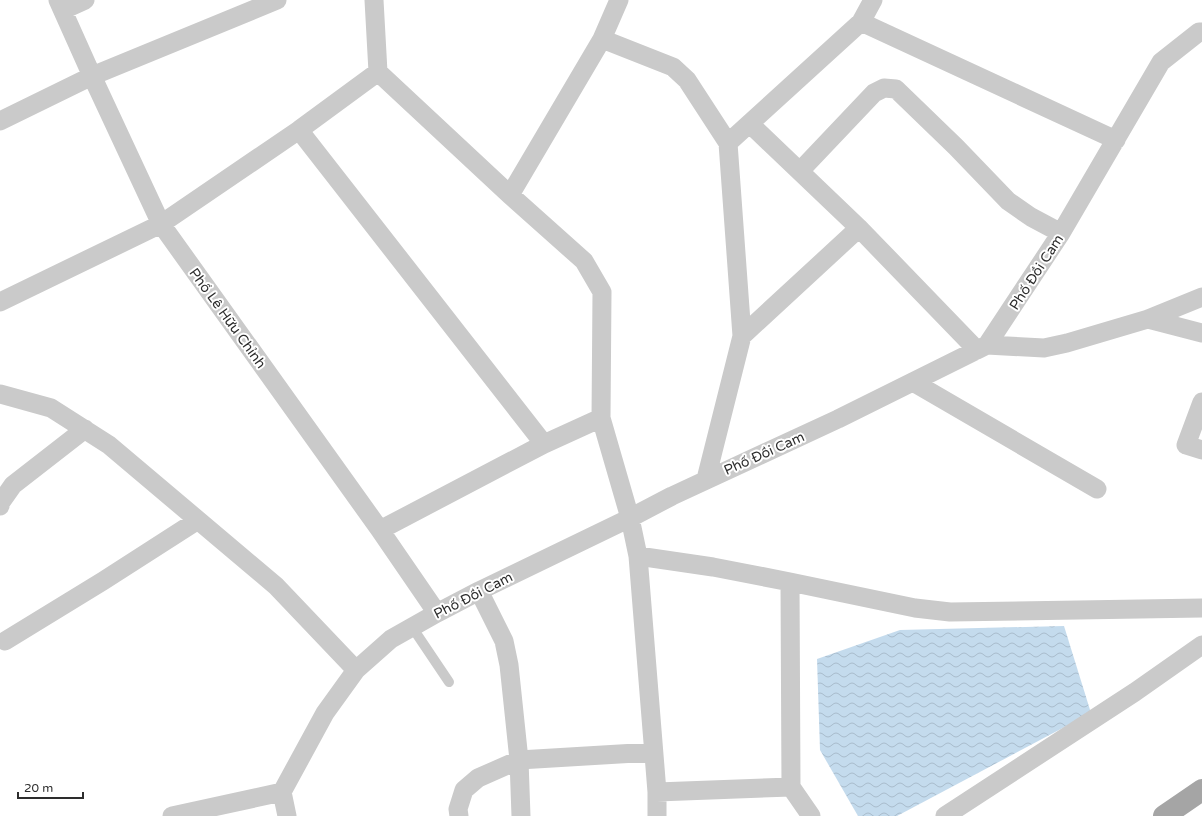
<svg xmlns="http://www.w3.org/2000/svg" width="1202" height="816" font-family="'Varela Round',sans-serif">
	<defs>
		<pattern id="water-waves" width="16" height="10" patternUnits="userSpaceOnUse"><rect width="16" height="10" fill="#c4dbed"/><path d="M0 5q4-4 8 0t8 0" fill="none" stroke="#a9bccc"/></pattern>
	</defs>
	<rect width="100%" height="100%" fill="#fff"/>
	<path fill="url(#water-waves)" d="M 1064,626 L 1091,713 L 897,816 L 858,816 L 820,750 L 817,659 L 900,630 Z"/>
	<g fill="none" stroke-linecap="round" stroke-linejoin="round">
		<path stroke="#cacaca" stroke-width="10" d="M 412,627 L 449,682"/>
		<path stroke="#cacaca" stroke-width="19" d="M 58,0 L 92,76 L 161,224 L 380,530 L 437,613
			M 374,0 L 378,72 L 510,195 L 584,261 L 602,292 L 601,418 L 630,518 L 638,556 L 657,792 L 657,816
			M 63,10 L 85,0
			M 861,22 L 1116,140
			M 602,39 L 673,67 L 687,80 L 728,143 L 742,336 L 706,479
			M 0,121 L 92,76 L 277,0
			M 750,124 L 859,228 L 977,350
			M 299,130 L 544,444
			M 728,143 L 861,22 L 873,0
			M 800,171 L 874,93 L 884,88 L 896,89 L 956,147 L 1008,201 L 1031,217 L 1061,233
			M 510,195 L 602,39 L 619,0
			M 0,302 L 161,224 L 299,130 L 378,72
			M 1148,319 L 1202,333
			M 742,336 L 859,228
			M 987,345 L 1044,348 L 1067,343 L 1148,319 L 1202,297
			M 913,382 L 1097,489
			M 0,394 L 51,408 L 109,445 L 276,586 L 356,670
			M 1202,402 L 1186,445 L 1202,450
			M 0,506 L 1,502 L 13,485 L 85,429
			M 380,530 L 544,444 L 601,418
			M 638,556 L 713,567 L 790,582 L 915,608 L 950,612 L 1202,608
			M 790,582 L 791,787 L 811,816
			M 479,591 L 504,641 L 509,665 L 519,760 L 521,816
			M 5,641 L 103,581 L 198,520
			M 657,792 L 791,787
			M 172,816 L 282,792
			M 287,816 L 282,792 L 325,713 L 356,670 L 391,639 L 437,613 L 479,591 L 630,518 L 672,496 L 838,419 L 987,345 L 1061,233 L 1161,62 L 1199,32 L 1202,32
			M 459,816 L 458,809 L 464,790 L 478,778 L 519,760 L 653,752
			M 945,816 L 1135,692 L 1202,645"/>
		<path stroke="#a5a5a5" stroke-width="22" d="M 1164,816 L 1202,790"/>
	</g>
	<g text-anchor="middle" stroke-width="4" stroke-linejoin="round" paint-order="stroke">
		<g font-size="14" fill="#2d2d2d" stroke="#fff">
			<text transform="translate(1036 272) rotate(-57)" y="5">Phố Đồi Cam</text>
			<text transform="translate(228 318) rotate(54)" y="5">Phố Lê Hữu Chỉnh</text>
			<text transform="translate(764 453) rotate(-24)" y="5">Phố Đồi Cam</text>
			<text transform="translate(473 595) rotate(-27)" y="5">Phố Đồi Cam</text>
		</g>
	</g>
	<path d="M18 792v6h65v-6" fill="none" stroke="#2d2d2d" stroke-width="2"/>
	<text x="24" y="792" font-size="12" fill="#2d2d2d" stroke="#ffffff" stroke-width="3" paint-order="stroke">20 m</text>
</svg>
